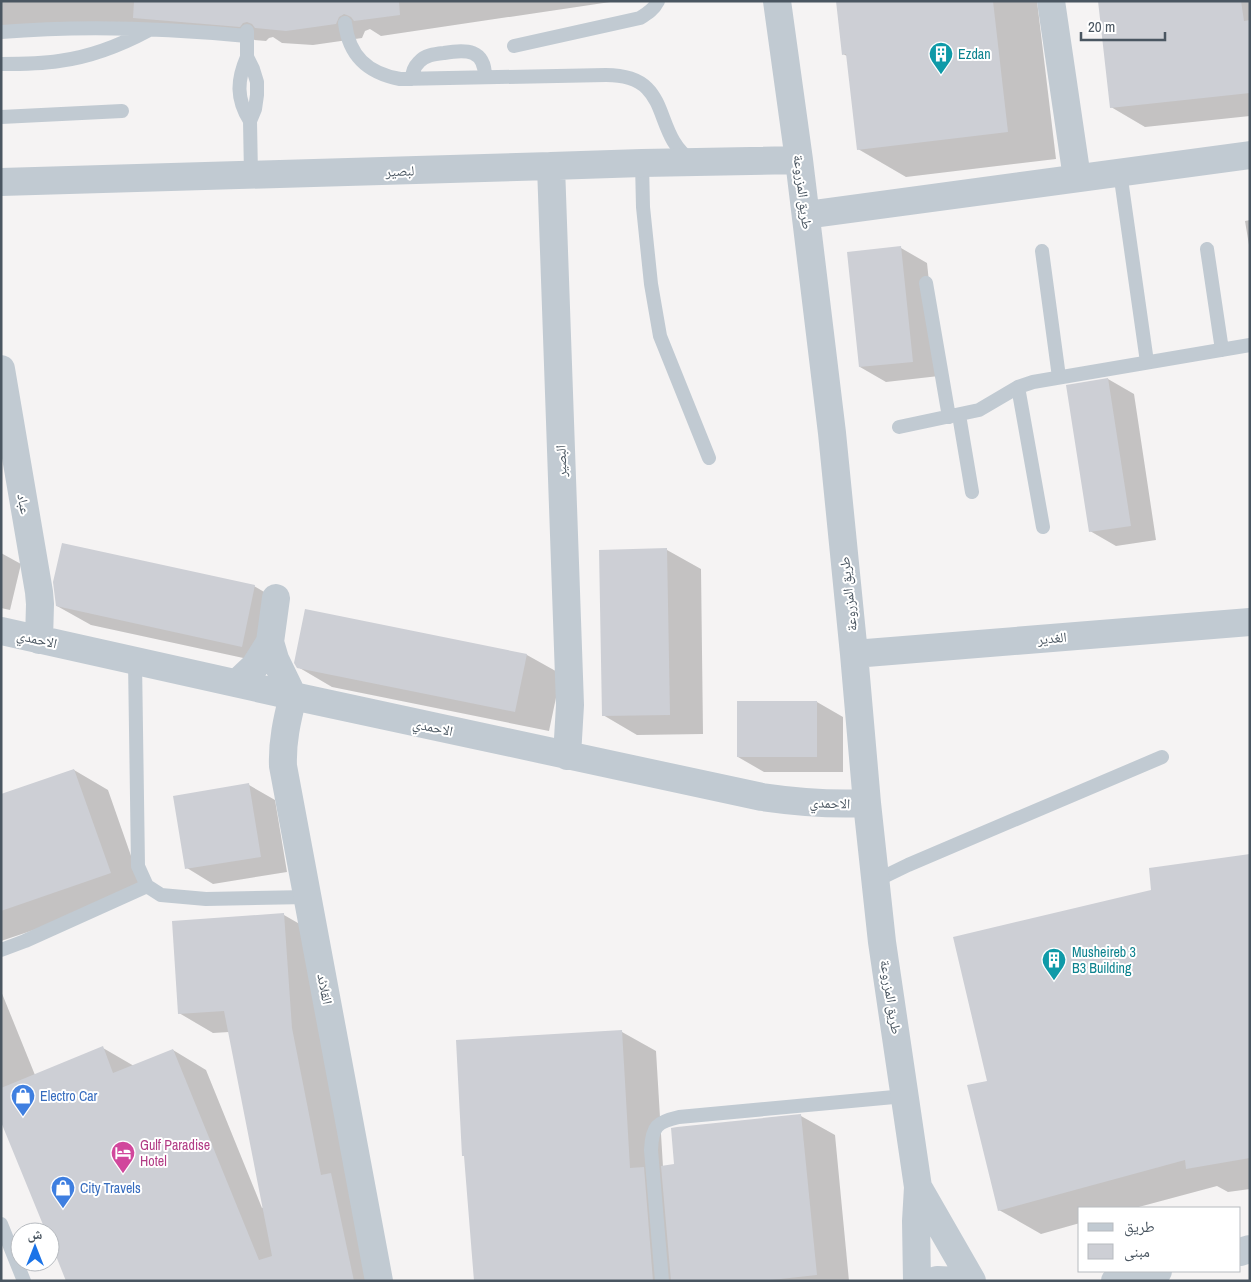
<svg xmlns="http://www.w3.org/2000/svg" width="1251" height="1282" font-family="'Archivo Narrow','Noto Naskh Arabic',sans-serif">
	<rect width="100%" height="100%" fill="#f5f3f3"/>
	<path fill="#0003" d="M 1,1 L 617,1 L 381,36 L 370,29 L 365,31 L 362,38 L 313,45 L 282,43 L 273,37 L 269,38 L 266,41 L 155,31 L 1,37 Z
		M 837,1 L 1037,1 L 1056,159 L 906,177 L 858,149 L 847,56 L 843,54 Z
		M 1100,1 L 1250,1 L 1250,116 L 1145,127 L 1111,107 Z
		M 1250,220 L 1250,251 L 1245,221 Z
		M 901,248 L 927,263 L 939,376 L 886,382 L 860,367 Z
		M 1108,379 L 1134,394 L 1156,540 L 1116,546 L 1090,531 Z
		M 667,550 L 701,569 L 703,734 L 637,735 L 603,715 Z
		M 1,553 L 21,564 L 10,610 L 1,608 Z
		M 254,586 L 288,606 L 276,665 L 91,625 L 57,606 Z
		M 527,655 L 561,674 L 549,731 L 332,687 L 298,667 Z
		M 817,702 L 843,717 L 843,772 L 764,772 L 738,757 Z
		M 74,770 L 108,790 L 144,893 L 1,941 L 1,795 Z
		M 249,785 L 275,800 L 287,872 L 213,884 L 187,868 Z
		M 1250,855 L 1250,1189 L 1228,1192 L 1217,1186 L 1135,1208 L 1080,1208 L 1080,1223 L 1041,1234 L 999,1210 L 989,1082 L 1153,891 Z
		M 284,915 L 317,934 L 383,1281 L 67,1281 L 50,1238 L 50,1232 L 1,1118 L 1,991 L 35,1075 L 103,1048 L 134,1066 L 173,1050 L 206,1070 L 262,1208 L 264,1207 L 229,1032 L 213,1033 L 179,1013 Z
		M 622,1032 L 656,1051 L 663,1167 L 676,1166 L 801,1116 L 835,1135 L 849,1281 L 475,1281 Z"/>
	<path fill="#cdcfd5" d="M 134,1 L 399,1 L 400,15 L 354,21 L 351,17 L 347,15 L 344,14 L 339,17 L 336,24 L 286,31 L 255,28 L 252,24 L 247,22 L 243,23 L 240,27 L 133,18 Z
		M 836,1 L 993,1 L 1008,132 L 857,150 L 846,54 L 842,55 Z
		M 1098,1 L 1241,1 L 1244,21 L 1250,20 L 1250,93 L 1110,108 Z
		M 901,246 L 913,362 L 859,367 L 847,252 Z
		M 1108,378 L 1131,526 L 1089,532 L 1066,385 Z
		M 62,543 L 255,585 L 242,647 L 56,606 L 53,582 Z
		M 667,548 L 670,715 L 602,716 L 599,550 Z
		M 305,609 L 527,654 L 515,712 L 297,668 L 294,663 Z
		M 737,701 L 817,701 L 817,757 L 737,757 Z
		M 74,769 L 111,873 L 1,911 L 1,794 Z
		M 249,783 L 261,857 L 185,869 L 173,796 Z
		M 1250,854 L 1250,1158 L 1186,1169 L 1185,1160 L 998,1211 L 967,1085 L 987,1081 L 953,937 L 1151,890 L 1149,868 Z
		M 284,913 L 292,1028 L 321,1175 L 331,1173 L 354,1281 L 66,1281 L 50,1241 L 50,1232 L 46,1232 L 1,1122 L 1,1088 L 103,1046 L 113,1073 L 173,1049 L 259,1260 L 272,1256 L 224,1011 L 178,1014 L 172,921 Z
		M 622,1030 L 630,1168 L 644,1167 L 653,1281 L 474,1281 L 464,1156 L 462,1156 L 456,1040 Z
		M 801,1114 L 817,1275 L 761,1281 L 671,1281 L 661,1166 L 674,1164 L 671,1128 L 677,1127 Z"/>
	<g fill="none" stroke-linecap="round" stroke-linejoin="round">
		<path stroke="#c1cad2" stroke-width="14" d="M 345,23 C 349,56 367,73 400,79 L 606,75 C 675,75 650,133 692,161
			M 247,31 L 247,57 L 253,69 L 257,82 L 257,95 L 255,109 L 250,121 L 251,175
			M 1,32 C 83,25 165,28 247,36
			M 514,46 L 640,18 C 648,13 654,9 658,1
			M 247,57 C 237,80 236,99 250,121
			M 1,64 C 20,64 40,64 59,61 C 91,57 121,45 149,30
			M 412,79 C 412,72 414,67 419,62 C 425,55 435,54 444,53 C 466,49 485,49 485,77
			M 1,117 L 122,111
			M 642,163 L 643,207 L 651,284 L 660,336 L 709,458
			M 1120,172 L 1147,362
			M 1207,249 L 1222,350
			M 1042,251 L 1059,377
			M 926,283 L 949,417
			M 1018,387 L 1043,527
			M 959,415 L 972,492
			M 899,427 L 979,410 L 1018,387 L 1033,382 L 1250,345
			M 135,661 L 138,866 L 147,886 L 161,895 L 206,899 L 308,897
			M 875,881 L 908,865 L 1162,757
			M 1,950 L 25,941 L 147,886
			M 1,1224 L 24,1281
			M 662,1281 L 651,1150 C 652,1126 657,1122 679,1117 L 905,1096"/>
		<path stroke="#c1cad2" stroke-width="28" d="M 777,1 L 799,160 L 832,433 L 854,654 L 867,803 L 882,942 L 918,1187 L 916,1221 L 917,1281
			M 1051,1 L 1077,178
			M 551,166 L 570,705 L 567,756
			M 1,182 L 551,166 L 642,163 L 799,160
			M 806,215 L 1250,155
			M 1,369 L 39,592 L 40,604 L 39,640
			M 1,631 L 293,696 L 762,797 C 797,802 831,805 867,803
			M 270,642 L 275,659 L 293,696
			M 854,654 L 1250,622
			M 237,683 L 255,666 L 270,642 L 276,598
			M 293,696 C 287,720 282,742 283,766 L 379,1281
			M 918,1187 L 972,1281
			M 1240,1252 L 1250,1249
			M 934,1281 L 937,1280 L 959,1281
			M 1115,1281 L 1158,1271"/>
	</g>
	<defs>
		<symbol id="building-pin" viewBox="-11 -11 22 30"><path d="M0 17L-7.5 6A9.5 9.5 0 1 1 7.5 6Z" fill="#0f9aa8" stroke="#fff"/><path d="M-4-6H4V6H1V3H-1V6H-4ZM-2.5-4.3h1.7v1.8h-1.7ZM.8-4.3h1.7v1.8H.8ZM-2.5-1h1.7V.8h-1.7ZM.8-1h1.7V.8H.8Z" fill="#fff"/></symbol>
		<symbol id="shop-pin" viewBox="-11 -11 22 30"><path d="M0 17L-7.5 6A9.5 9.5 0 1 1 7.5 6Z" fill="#3f7fe0" stroke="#fff"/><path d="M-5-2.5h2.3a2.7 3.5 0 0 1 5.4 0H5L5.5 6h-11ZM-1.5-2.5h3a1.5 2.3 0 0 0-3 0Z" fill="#fff"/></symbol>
		<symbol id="hotel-pin" viewBox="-11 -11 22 30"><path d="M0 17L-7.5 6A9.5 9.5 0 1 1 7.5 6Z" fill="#d1479c" stroke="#fff"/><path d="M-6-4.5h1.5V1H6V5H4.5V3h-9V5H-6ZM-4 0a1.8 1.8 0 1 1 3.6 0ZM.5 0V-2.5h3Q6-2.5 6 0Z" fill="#fff"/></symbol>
	</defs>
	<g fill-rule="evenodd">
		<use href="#building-pin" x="927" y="40" width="28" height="38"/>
		<use href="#building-pin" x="1040" y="946" width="28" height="38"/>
		<use href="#shop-pin" x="9" y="1082" width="28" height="38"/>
		<use href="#hotel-pin" x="109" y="1139" width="28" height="38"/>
		<use href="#shop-pin" x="49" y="1174" width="28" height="38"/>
	</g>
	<g text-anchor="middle" stroke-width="4" stroke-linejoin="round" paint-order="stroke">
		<g font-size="14" fill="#0d838f" stroke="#fff" text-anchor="start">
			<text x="958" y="59">Ezdan</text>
			<text x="1072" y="957">Musheireb 3<tspan x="1072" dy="16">B3 Building</tspan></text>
		</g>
		<g font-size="14" fill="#4a5661" stroke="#fff">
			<text transform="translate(400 171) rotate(-2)" y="5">لبصير</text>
			<text transform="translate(803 192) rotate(83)" y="5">طريق المزروعة</text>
			<text transform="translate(561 461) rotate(-92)" y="5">البصير</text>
			<text transform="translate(24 504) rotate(80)" y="5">عباد</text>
			<text transform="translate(848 594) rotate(-96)" y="5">طريق المزروعة</text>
			<text transform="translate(1052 638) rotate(-5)" y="5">الغدير</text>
			<text transform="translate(37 639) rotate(13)" y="5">الاحمدي</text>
			<text transform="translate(433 727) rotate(12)" y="5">الاحمدي</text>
			<text transform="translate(830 803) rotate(2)" y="5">الاحمدي</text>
			<text transform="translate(325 989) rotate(79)" y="5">القلائد</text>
			<text transform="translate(891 997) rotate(81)" y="5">طريق المزروعة</text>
		</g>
		<g font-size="14" fill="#366cbe" stroke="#fff" text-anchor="start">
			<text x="40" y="1101">Electro Car</text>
			<text x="80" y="1193">City Travels</text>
		</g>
		<g font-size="14" fill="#b23c85" stroke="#fff" text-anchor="start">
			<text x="140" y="1150">Gulf Paradise<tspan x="140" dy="16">Hotel</tspan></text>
		</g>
	</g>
	<rect width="1251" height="1282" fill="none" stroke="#4a5661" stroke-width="5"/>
	<rect x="1078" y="1207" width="162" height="65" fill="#ffffff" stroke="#b7bbc0"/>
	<rect x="1088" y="1223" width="25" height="8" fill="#c1cad2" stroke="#b7bbc0"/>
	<text x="1124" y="1232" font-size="15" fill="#4a5661">طريق</text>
	<rect x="1088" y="1244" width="25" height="15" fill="#cdcfd5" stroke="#b7bbc0"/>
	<text x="1124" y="1257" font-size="15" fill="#4a5661">مبنى</text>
	<g transform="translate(35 1247)"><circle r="24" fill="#ffffff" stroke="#b7bbc0"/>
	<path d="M0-4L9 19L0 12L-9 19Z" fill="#1a73e8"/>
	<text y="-8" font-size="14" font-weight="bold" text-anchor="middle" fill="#4a5661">ش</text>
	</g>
	<path d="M1081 32v8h84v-8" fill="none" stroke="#4a5661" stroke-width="2.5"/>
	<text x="1088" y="32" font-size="15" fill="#4a5661" stroke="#ffffff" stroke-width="4" paint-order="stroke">20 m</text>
</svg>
